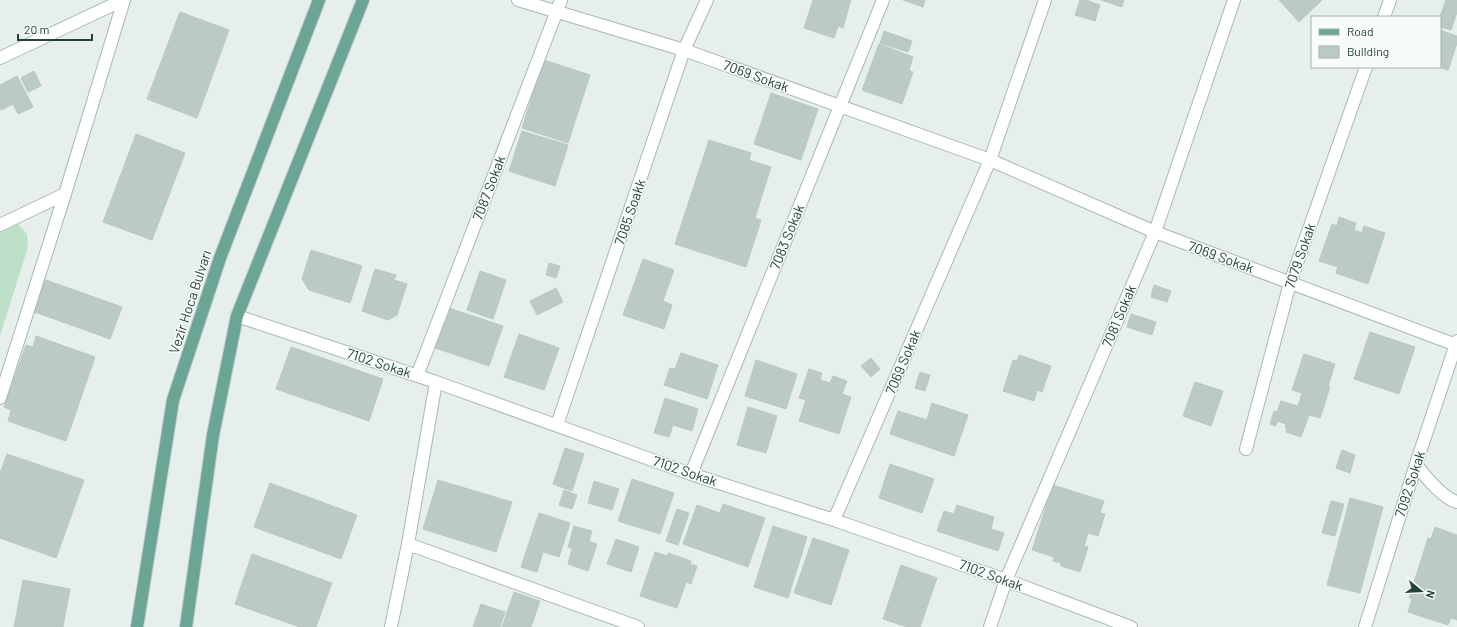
<svg xmlns="http://www.w3.org/2000/svg" width="1457" height="627" font-family="Barlow,sans-serif">
	<rect width="100%" height="100%" fill="#e6efeb"/>
	<path fill="#bfe0c8" d="M 18,224 L 27,234 L 28,247 L 0,336 L 0,233 Z"/>
	<path fill="#bbcac4" stroke="#b8c9c2" d="M 813,0 L 851,0 L 843,28 L 838,26 L 834,38 L 804,28 Z
		M 903,0 L 925,0 L 923,7 Z
		M 1080,0 L 1086,0 L 1100,5 L 1095,21 L 1075,15 Z
		M 1101,0 L 1124,0 L 1122,7 Z
		M 1279,0 L 1322,0 L 1299,22 Z
		M 1446,0 L 1457,0 L 1457,12 L 1451,30 L 1440,27 L 1440,17 Z
		M 180,12 L 229,30 L 197,118 L 147,99 Z
		M 1440,30 L 1457,36 L 1457,43 L 1448,70 L 1439,67 L 1440,67 Z
		M 884,31 L 912,41 L 908,52 L 880,43 Z
		M 879,44 L 913,57 L 909,70 L 913,72 L 902,104 L 862,90 Z
		M 544,60 L 590,75 L 568,143 L 522,128 Z
		M 34,71 L 41,86 L 28,92 L 21,78 Z
		M 17,76 L 33,107 L 18,114 L 13,104 L 1,110 L 0,108 L 0,85 Z
		M 771,93 L 818,109 L 801,160 L 754,144 Z
		M 522,131 L 568,145 L 555,186 L 509,171 Z
		M 136,134 L 185,153 L 152,240 L 103,222 Z
		M 709,140 L 751,153 L 749,160 L 771,167 L 755,218 L 761,220 L 746,267 L 675,244 Z
		M 1339,217 L 1356,223 L 1354,230 L 1362,233 L 1364,226 L 1385,233 L 1368,284 L 1336,273 L 1338,267 L 1319,261 L 1332,224 L 1337,226 Z
		M 311,250 L 362,266 L 350,303 L 309,290 L 302,279 Z
		M 643,259 L 674,270 L 663,301 L 672,305 L 664,329 L 623,315 Z
		M 549,263 L 560,266 L 556,278 L 546,275 Z
		M 375,269 L 396,275 L 394,280 L 407,284 L 397,315 L 388,320 L 362,311 Z
		M 480,271 L 506,280 L 493,319 L 467,310 Z
		M 43,279 L 122,307 L 110,339 L 32,311 Z
		M 1154,285 L 1171,291 L 1167,302 L 1151,297 Z
		M 556,288 L 563,302 L 537,315 L 530,301 Z
		M 446,307 L 503,326 L 489,366 L 432,347 Z
		M 1131,314 L 1156,322 L 1152,335 L 1127,327 Z
		M 1370,332 L 1415,347 L 1399,394 L 1354,379 Z
		M 519,334 L 559,348 L 544,390 L 504,377 Z
		M 36,336 L 95,357 L 66,441 L 8,421 L 11,410 L 4,407 L 26,345 L 33,347 Z
		M 291,347 L 383,379 L 369,421 L 276,389 Z
		M 681,353 L 718,365 L 707,399 L 664,385 L 670,368 L 675,369 Z
		M 1304,354 L 1335,364 L 1328,386 L 1330,387 L 1320,418 L 1309,415 L 1301,437 L 1286,432 L 1287,429 L 1285,428 L 1286,424 L 1277,421 L 1276,426 L 1270,424 L 1274,411 L 1277,412 L 1281,401 L 1298,406 L 1302,393 L 1292,390 Z
		M 1019,355 L 1051,366 L 1042,392 L 1037,390 L 1034,401 L 1003,391 L 1013,360 L 1017,361 Z
		M 871,358 L 880,369 L 871,377 L 861,366 Z
		M 756,360 L 797,374 L 786,409 L 745,396 Z
		M 809,369 L 822,373 L 820,380 L 830,383 L 833,376 L 847,381 L 842,394 L 851,397 L 839,434 L 799,421 L 806,400 L 799,398 Z
		M 920,372 L 930,375 L 925,391 L 915,388 Z
		M 1195,382 L 1223,391 L 1211,426 L 1183,416 Z
		M 665,398 L 698,409 L 692,431 L 673,425 L 669,437 L 654,433 Z
		M 932,403 L 968,415 L 954,456 L 890,434 L 898,411 L 927,420 Z
		M 748,407 L 777,416 L 766,453 L 737,445 Z
		M 565,448 L 584,454 L 572,491 L 553,484 Z
		M 1342,450 L 1355,455 L 1350,473 L 1336,468 Z
		M 7,454 L 84,480 L 56,558 L 0,538 L 0,473 Z
		M 890,464 L 934,479 L 922,513 L 879,498 Z
		M 632,479 L 674,493 L 660,534 L 618,521 Z
		M 438,480 L 512,502 L 496,552 L 423,529 Z
		M 594,481 L 619,489 L 612,510 L 588,503 Z
		M 270,483 L 357,515 L 341,559 L 254,527 Z
		M 1053,485 L 1104,501 L 1100,513 L 1105,514 L 1098,536 L 1088,533 L 1084,546 L 1088,547 L 1080,572 L 1061,566 L 1061,563 L 1053,561 L 1054,557 L 1032,550 Z
		M 564,490 L 577,495 L 572,509 L 559,505 Z
		M 1350,498 L 1383,507 L 1360,593 L 1327,585 Z
		M 1331,501 L 1344,504 L 1335,536 L 1322,533 Z
		M 723,504 L 765,518 L 748,567 L 683,544 L 697,505 L 720,513 Z
		M 957,505 L 994,517 L 991,529 L 1004,533 L 998,551 L 937,531 L 944,511 L 954,514 Z
		M 677,509 L 689,513 L 678,545 L 666,541 Z
		M 539,513 L 570,523 L 559,557 L 543,552 L 537,572 L 521,567 Z
		M 574,526 L 592,531 L 589,541 L 597,544 L 588,571 L 568,564 L 572,549 L 568,547 Z
		M 773,526 L 807,537 L 788,598 L 754,587 Z
		M 1435,527 L 1457,535 L 1457,620 L 1451,618 L 1448,625 L 1408,612 L 1412,599 L 1409,598 L 1428,538 L 1431,539 Z
		M 813,538 L 849,550 L 831,605 L 794,593 Z
		M 616,539 L 639,547 L 631,572 L 607,564 Z
		M 655,552 L 667,556 L 668,553 L 691,561 L 690,564 L 697,566 L 691,584 L 686,582 L 677,608 L 640,596 Z
		M 252,554 L 332,583 L 316,627 L 300,627 L 235,604 Z
		M 901,565 L 937,578 L 920,627 L 907,627 L 883,619 Z
		M 23,580 L 70,589 L 63,627 L 14,627 Z
		M 514,592 L 540,601 L 531,627 L 502,627 Z
		M 481,604 L 505,612 L 500,627 L 473,627 Z"/>
	<g fill="none" stroke-linecap="round" stroke-linejoin="round">
		<defs>
			<path id="minor" d="M 518,0 L 684,50 L 990,160 L 1155,232 L 1456,345
				M 1384,17 L 1390,0
				M 0,58 L 123,0
				M 0,225 L 65,194
				M 237,316 L 436,382 L 691,474 L 834,520 L 1006,580 L 1131,627
				M 417,376 L 561,0
				M 0,398 L 65,194 L 124,0
				M 557,425 L 684,50 L 707,0
				M 1246,449 L 1290,283 L 1366,67
				M 1416,464 C 1424,476 1443,498 1457,502
				M 691,474 L 883,0
				M 834,520 L 990,160 L 1045,0
				M 408,544 L 638,627
				M 391,627 L 408,544 L 436,382
				M 990,627 L 1006,580 L 1155,232 L 1234,0
				M 1365,627 L 1416,464 L 1457,341"/>
			<path id="major" d="M 137,627 L 173,400 L 220,258 L 319,0
				M 186,627 L 213,435 L 237,316 L 363,0"/>
		</defs>
		<use href="#minor" stroke="#a8b8b2" stroke-width="14"/>
		<use href="#major" stroke="#c2cac8" stroke-width="14"/>
		<use href="#minor" stroke="#fff" stroke-width="12"/>
		<use href="#major" stroke="#6aa596" stroke-width="12"/>
	</g>
	<g text-anchor="middle" stroke-width="3" stroke-linejoin="round" paint-order="stroke">
		<g font-size="14" fill="#24423a" stroke="#f7fbf9">
			<text transform="translate(756 76) rotate(20)" y="5">7069 Sokak</text>
			<text transform="translate(489 188) rotate(-69)" y="5">7087 Sokak</text>
			<text transform="translate(630 212) rotate(-71)" y="5">7085 Soakk</text>
			<text transform="translate(787 237) rotate(-68)" y="5">7083 Sokak</text>
			<text transform="translate(1300 256) rotate(-71)" y="5">7079 Sokak</text>
			<text transform="translate(1221 257) rotate(20)" y="5">7069 Sokak</text>
			<text transform="translate(190 302) rotate(-72)" y="5">Vezir Hoca Bulvarı</text>
			<text transform="translate(1119 316) rotate(-67)" y="5">7081 Sokak</text>
			<text transform="translate(903 362) rotate(-67)" y="5">7069 Sokak</text>
			<text transform="translate(379 363) rotate(18)" y="5">7102 Sokak</text>
			<text transform="translate(685 471) rotate(19)" y="5">7102 Sokak</text>
			<text transform="translate(1410 484) rotate(-72)" y="5">7092 Sokak</text>
			<text transform="translate(991 575) rotate(20)" y="5">7102 Sokak</text>
		</g>
	</g>
	<rect x="1311" y="16" width="130" height="52" fill="#f7fbf9" stroke="#a3b1ad"/>
	<rect x="1319" y="29" width="20" height="6" fill="#6aa596" stroke="#a3b1ad"/>
	<text x="1347" y="36" font-size="12" fill="#24423a">Road</text>
	<rect x="1319" y="46" width="20" height="12" fill="#bbcac4" stroke="#a3b1ad"/>
	<text x="1347" y="56" font-size="12" fill="#24423a">Building</text>
	<g transform="translate(1421 591) rotate(108)" stroke="#f7fbf9" stroke-width="3" paint-order="stroke">
	<path d="M0-3L7 15L0 10L-7 15Z" fill="#24423a"/>
	<text y="-6" font-size="11" font-weight="bold" text-anchor="middle" fill="#24423a">N</text>
	</g>
	<path d="M18 34v6h74v-6" fill="none" stroke="#24423a" stroke-width="2"/>
	<text x="24" y="34" font-size="12" fill="#24423a" stroke="#f7fbf9" stroke-width="3" paint-order="stroke">20 m</text>
</svg>
